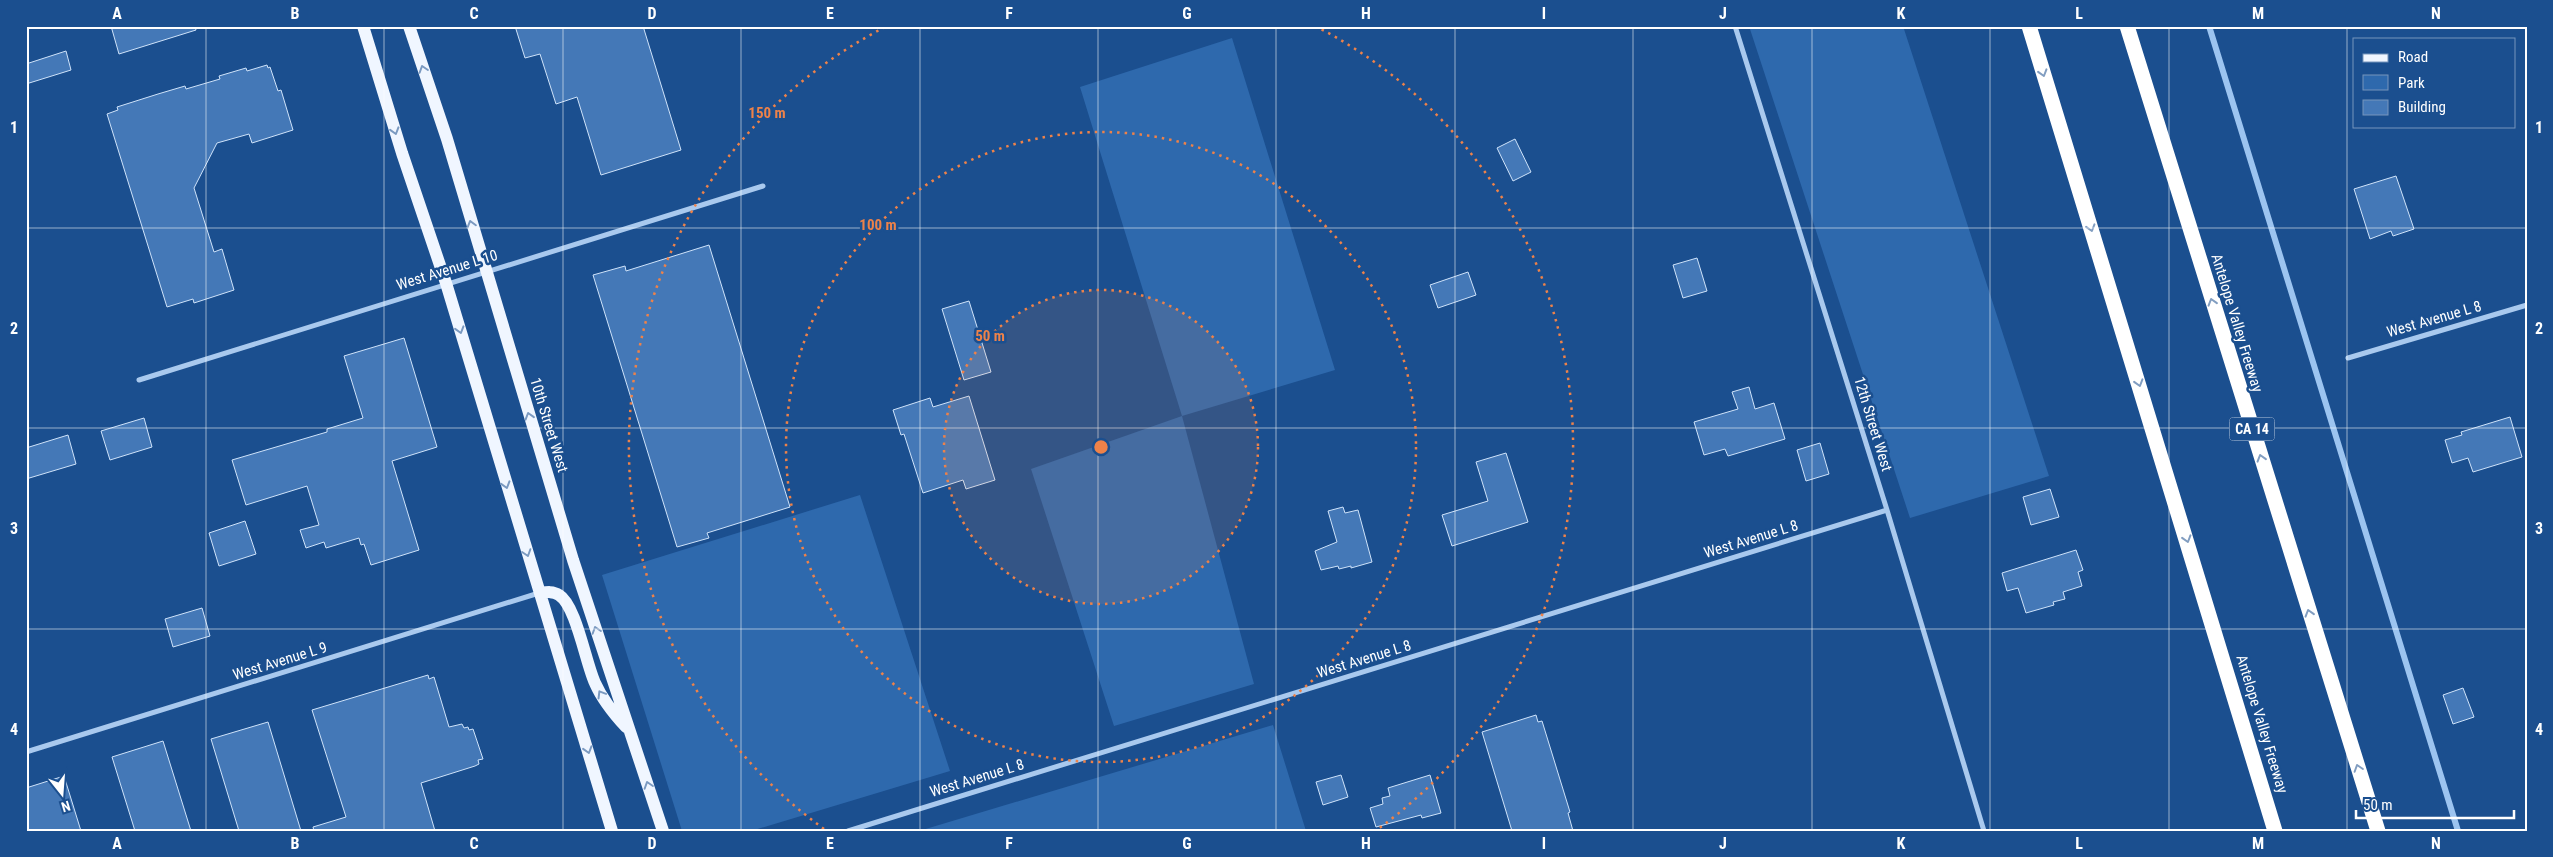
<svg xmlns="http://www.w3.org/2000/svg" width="2553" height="857" font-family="'Roboto Condensed',sans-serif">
	<rect width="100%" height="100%" fill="#1b4f8f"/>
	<path fill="#2e69ad" d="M 1749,26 L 1903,26 L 2049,476 L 1910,518 Z
		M 1232,38 L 1335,370 L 1182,416 L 1254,684 L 1114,726 L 1031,469 L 1182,416 L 1080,87 Z
		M 860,495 L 950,771 L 751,831 L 682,831 L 602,575 Z
		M 1273,725 L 1306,831 L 919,831 Z"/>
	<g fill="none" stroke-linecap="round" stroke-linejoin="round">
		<path stroke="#9cc4f0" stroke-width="6" d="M 2209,26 L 2458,831"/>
	</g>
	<path fill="#4478b7" stroke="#cfe3fa" d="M 111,26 L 195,26 L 196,30 L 119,54 Z
		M 515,26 L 643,26 L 681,150 L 601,175 L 577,97 L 556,104 L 540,54 L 525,58 Z
		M 66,51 L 71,70 L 26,84 L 26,64 Z
		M 267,65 L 268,68 L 270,67 L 278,91 L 281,90 L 293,130 L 252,143 L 249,134 L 217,143 L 194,188 L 214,252 L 222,249 L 234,290 L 194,303 L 193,299 L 167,307 L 107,114 L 118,110 L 117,107 L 158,94 L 185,86 L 186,89 L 220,79 L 219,76 L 246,68 L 247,71 Z
		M 1515,139 L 1531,172 L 1513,181 L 1497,148 Z
		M 2396,176 L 2414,229 L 2393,236 L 2391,231 L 2370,239 L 2354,189 Z
		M 709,245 L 790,507 L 707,533 L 709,538 L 677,547 L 593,275 L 625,266 L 626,271 Z
		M 1697,258 L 1707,291 L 1683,298 L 1673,265 Z
		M 1468,272 L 1476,295 L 1438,308 L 1430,285 Z
		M 969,301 L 991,372 L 964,380 L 942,309 Z
		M 404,338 L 437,447 L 392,461 L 419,550 L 371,565 L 364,544 L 361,545 L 359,538 L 326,548 L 324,542 L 306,548 L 300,530 L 319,525 L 307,486 L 246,505 L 232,460 L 327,432 L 327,429 L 363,418 L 344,356 Z
		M 1749,387 L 1755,409 L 1774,403 L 1785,439 L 1728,456 L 1725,449 L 1704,455 L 1694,422 L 1738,409 L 1732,392 Z
		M 969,396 L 995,480 L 966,489 L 963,480 L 923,493 L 904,434 L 901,435 L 893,410 L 930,398 L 933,407 Z
		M 2510,417 L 2522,457 L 2473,472 L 2468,458 L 2452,463 L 2445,440 L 2462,435 L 2461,432 Z
		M 144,418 L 152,447 L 110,460 L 101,431 Z
		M 68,435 L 76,464 L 26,479 L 26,448 Z
		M 1820,443 L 1829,474 L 1806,481 L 1797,450 Z
		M 1506,453 L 1528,522 L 1452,546 L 1442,515 L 1488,501 L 1476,462 Z
		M 2050,489 L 2059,517 L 2031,525 L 2023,497 Z
		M 1343,507 L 1345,513 L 1358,510 L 1372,562 L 1351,568 L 1351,566 L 1339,569 L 1338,566 L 1321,570 L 1315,551 L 1337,542 L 1328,511 Z
		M 245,521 L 256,554 L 219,566 L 209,533 Z
		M 2076,550 L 2083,570 L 2078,572 L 2082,586 L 2063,592 L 2065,599 L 2053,602 L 2054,605 L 2026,613 L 2018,588 L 2007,591 L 2002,573 Z
		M 202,608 L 210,636 L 173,647 L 165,619 Z
		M 428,675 L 429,679 L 434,677 L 449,727 L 462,724 L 464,728 L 468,727 L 469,730 L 473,729 L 483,759 L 478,760 L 479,764 L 475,766 L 421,783 L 435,831 L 314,831 L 313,827 L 346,817 L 312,710 Z
		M 2463,688 L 2474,717 L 2453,724 L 2443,695 Z
		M 1536,715 L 1538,722 L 1542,721 L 1570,812 L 1568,813 L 1573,831 L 1512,831 L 1482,732 Z
		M 268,722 L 301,831 L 239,831 L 211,739 Z
		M 163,741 L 191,831 L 135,831 L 112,757 Z
		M 1341,775 L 1348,797 L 1323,805 L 1316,782 Z
		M 1430,775 L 1441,813 L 1422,818 L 1421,815 L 1376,827 L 1370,808 L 1383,804 L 1382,798 L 1390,796 L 1388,788 Z
		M 64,776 L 81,831 L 26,831 L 26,788 Z"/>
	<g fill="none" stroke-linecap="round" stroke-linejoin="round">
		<path stroke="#a9c9ee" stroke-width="5" d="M 1735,26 L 1887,510 L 1984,831
			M 2348,358 L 2527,305
			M 139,380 L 763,186
			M 26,752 L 539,593
			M 848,831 L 1887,510"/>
		<path stroke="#f0f6ff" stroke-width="12" d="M 363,26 L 402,153 L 446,283 L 612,831
			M 409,26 L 447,139 L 573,560 L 663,831
			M 540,593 C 547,592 553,591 559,595 C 576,605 586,664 595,683 C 602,699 614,714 626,727"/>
		<path stroke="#fff" stroke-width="15" d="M 2029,26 L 2275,831
			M 2127,26 L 2378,831"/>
	</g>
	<defs><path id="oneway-chevron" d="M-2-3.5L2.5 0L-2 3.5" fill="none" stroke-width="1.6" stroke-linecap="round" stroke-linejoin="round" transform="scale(1.25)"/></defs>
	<g stroke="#7b9ac1">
		<use href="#oneway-chevron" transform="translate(423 69) rotate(-108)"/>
		<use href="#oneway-chevron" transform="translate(395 131) rotate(73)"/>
		<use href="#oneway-chevron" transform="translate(471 224) rotate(-106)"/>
		<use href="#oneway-chevron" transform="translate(460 330) rotate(73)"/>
		<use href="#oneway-chevron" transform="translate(529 416) rotate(-107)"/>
		<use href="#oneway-chevron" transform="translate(506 485) rotate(73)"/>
		<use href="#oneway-chevron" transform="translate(527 553) rotate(72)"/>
		<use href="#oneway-chevron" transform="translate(596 630) rotate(-108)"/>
		<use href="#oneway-chevron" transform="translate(601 694) rotate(-121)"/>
		<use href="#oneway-chevron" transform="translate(588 750) rotate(73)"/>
		<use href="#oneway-chevron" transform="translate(648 785) rotate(-108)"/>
	</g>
	<g stroke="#829ec1">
		<use href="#oneway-chevron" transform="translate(2043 73) rotate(73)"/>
		<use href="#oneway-chevron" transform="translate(2091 228) rotate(73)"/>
		<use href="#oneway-chevron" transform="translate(2212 302) rotate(-107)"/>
		<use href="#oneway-chevron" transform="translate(2139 383) rotate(73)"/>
		<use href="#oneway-chevron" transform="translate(2261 458) rotate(-107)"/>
		<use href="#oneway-chevron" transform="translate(2187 539) rotate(73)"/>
		<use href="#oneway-chevron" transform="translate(2309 613) rotate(-107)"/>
		<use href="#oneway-chevron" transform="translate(2358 768) rotate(-108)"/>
	</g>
	<path fill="none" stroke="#fff" stroke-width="1" stroke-opacity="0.55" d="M 206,26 L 206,831M 384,26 L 384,831M 563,26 L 563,831M 741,26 L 741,831M 920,26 L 920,831M 1098,26 L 1098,831M 1276,26 L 1276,831M 1455,26 L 1455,831M 1633,26 L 1633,831M 1812,26 L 1812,831M 1990,26 L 1990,831M 2169,26 L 2169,831M 2347,26 L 2347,831M 26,228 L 2527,228M 26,428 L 2527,428M 26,629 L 2527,629"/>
	<circle cx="1101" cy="447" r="157" fill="#ee8249" fill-opacity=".12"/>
	<g fill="none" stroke="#ee8249" stroke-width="2.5" stroke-dasharray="2.5 5">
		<circle cx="1101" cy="447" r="157"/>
		<circle cx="1101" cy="447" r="315"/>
		<path d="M824 829A472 472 0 0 1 887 26M1315 26A472 472 0 0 1 1378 829"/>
	</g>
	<g text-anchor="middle" stroke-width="5" stroke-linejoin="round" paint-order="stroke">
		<rect fill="#1b4f8f" stroke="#bbcadd" stroke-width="1" x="2229.5" y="417.5" width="45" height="23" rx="4"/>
		<g font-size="14" font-weight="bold" fill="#fff">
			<text x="2252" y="434">CA 14</text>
		</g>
		<g font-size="15" fill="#fff" stroke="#1b4f8f">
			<text transform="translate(447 270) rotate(-17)" y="5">West Avenue L 10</text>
			<text transform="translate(2434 319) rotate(-16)" y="5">West Avenue L 8</text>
			<text transform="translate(2237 323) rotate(73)" y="5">Antelope Valley Freeway</text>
			<text transform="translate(1873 424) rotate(73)" y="5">12th Street West</text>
			<text transform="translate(549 425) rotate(73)" y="5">10th Street West</text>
			<text transform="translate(1751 539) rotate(-17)" y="5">West Avenue L 8</text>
			<text transform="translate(1364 659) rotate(-17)" y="5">West Avenue L 8</text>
			<text transform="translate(280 661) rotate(-17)" y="5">West Avenue L 9</text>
			<text transform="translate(2262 724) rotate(73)" y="5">Antelope Valley Freeway</text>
			<text transform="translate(977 778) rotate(-17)" y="5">West Avenue L 8</text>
		</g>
	</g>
	<circle cx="1101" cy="447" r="8" fill="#ee8249" stroke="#1b4f8f" stroke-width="2.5"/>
	<g font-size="15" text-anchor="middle" font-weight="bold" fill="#ee8249" stroke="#1b4f8f" stroke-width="5" stroke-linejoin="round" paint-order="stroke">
		<text x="767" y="118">150 m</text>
		<text x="878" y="230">100 m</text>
		<text x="990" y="341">50 m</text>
	</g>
	<rect width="2553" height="857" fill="none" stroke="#1b4f8f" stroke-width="55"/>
	<rect x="2353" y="38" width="162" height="90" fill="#1b4f8f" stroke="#7695bc"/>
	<rect x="2363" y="54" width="25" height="8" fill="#f0f6ff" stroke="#7695bc"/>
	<text x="2398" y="62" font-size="15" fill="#ffffff">Road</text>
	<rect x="2363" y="75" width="25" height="15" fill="#2e69ad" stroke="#7695bc"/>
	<text x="2398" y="88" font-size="15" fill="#ffffff">Park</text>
	<rect x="2363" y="100" width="25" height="15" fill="#4478b7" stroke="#7695bc"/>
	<text x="2398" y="112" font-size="15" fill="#ffffff">Building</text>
	<g transform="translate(62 794) rotate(163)" stroke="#1b4f8f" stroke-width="4" paint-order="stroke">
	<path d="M0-4L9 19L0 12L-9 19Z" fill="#ffffff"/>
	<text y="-8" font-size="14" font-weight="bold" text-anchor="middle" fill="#ffffff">N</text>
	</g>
	<path d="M2356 810v8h158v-8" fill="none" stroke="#ffffff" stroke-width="2.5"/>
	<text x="2363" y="810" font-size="15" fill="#ffffff" stroke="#1b4f8f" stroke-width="4" paint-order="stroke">50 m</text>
	<rect x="28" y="28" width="2498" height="802" fill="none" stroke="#fff" stroke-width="2"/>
	<g font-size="16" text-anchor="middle" font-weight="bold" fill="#fff">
		<text x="117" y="19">A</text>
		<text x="295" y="19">B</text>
		<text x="474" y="19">C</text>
		<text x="652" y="19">D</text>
		<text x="830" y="19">E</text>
		<text x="1009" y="19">F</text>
		<text x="1187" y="19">G</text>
		<text x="1366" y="19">H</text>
		<text x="1544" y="19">I</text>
		<text x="1723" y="19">J</text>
		<text x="1901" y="19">K</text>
		<text x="2079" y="19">L</text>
		<text x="2258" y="19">M</text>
		<text x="2436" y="19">N</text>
		<text x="14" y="133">1</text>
		<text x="2539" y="133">1</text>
		<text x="14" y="334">2</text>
		<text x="2539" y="334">2</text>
		<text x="14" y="534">3</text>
		<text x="2539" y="534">3</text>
		<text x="14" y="735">4</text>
		<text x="2539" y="735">4</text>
		<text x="117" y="849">A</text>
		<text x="295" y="849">B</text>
		<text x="474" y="849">C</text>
		<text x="652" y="849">D</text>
		<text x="830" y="849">E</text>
		<text x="1009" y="849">F</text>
		<text x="1187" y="849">G</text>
		<text x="1366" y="849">H</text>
		<text x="1544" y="849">I</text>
		<text x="1723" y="849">J</text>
		<text x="1901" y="849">K</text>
		<text x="2079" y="849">L</text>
		<text x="2258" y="849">M</text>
		<text x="2436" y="849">N</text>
	</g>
</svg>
